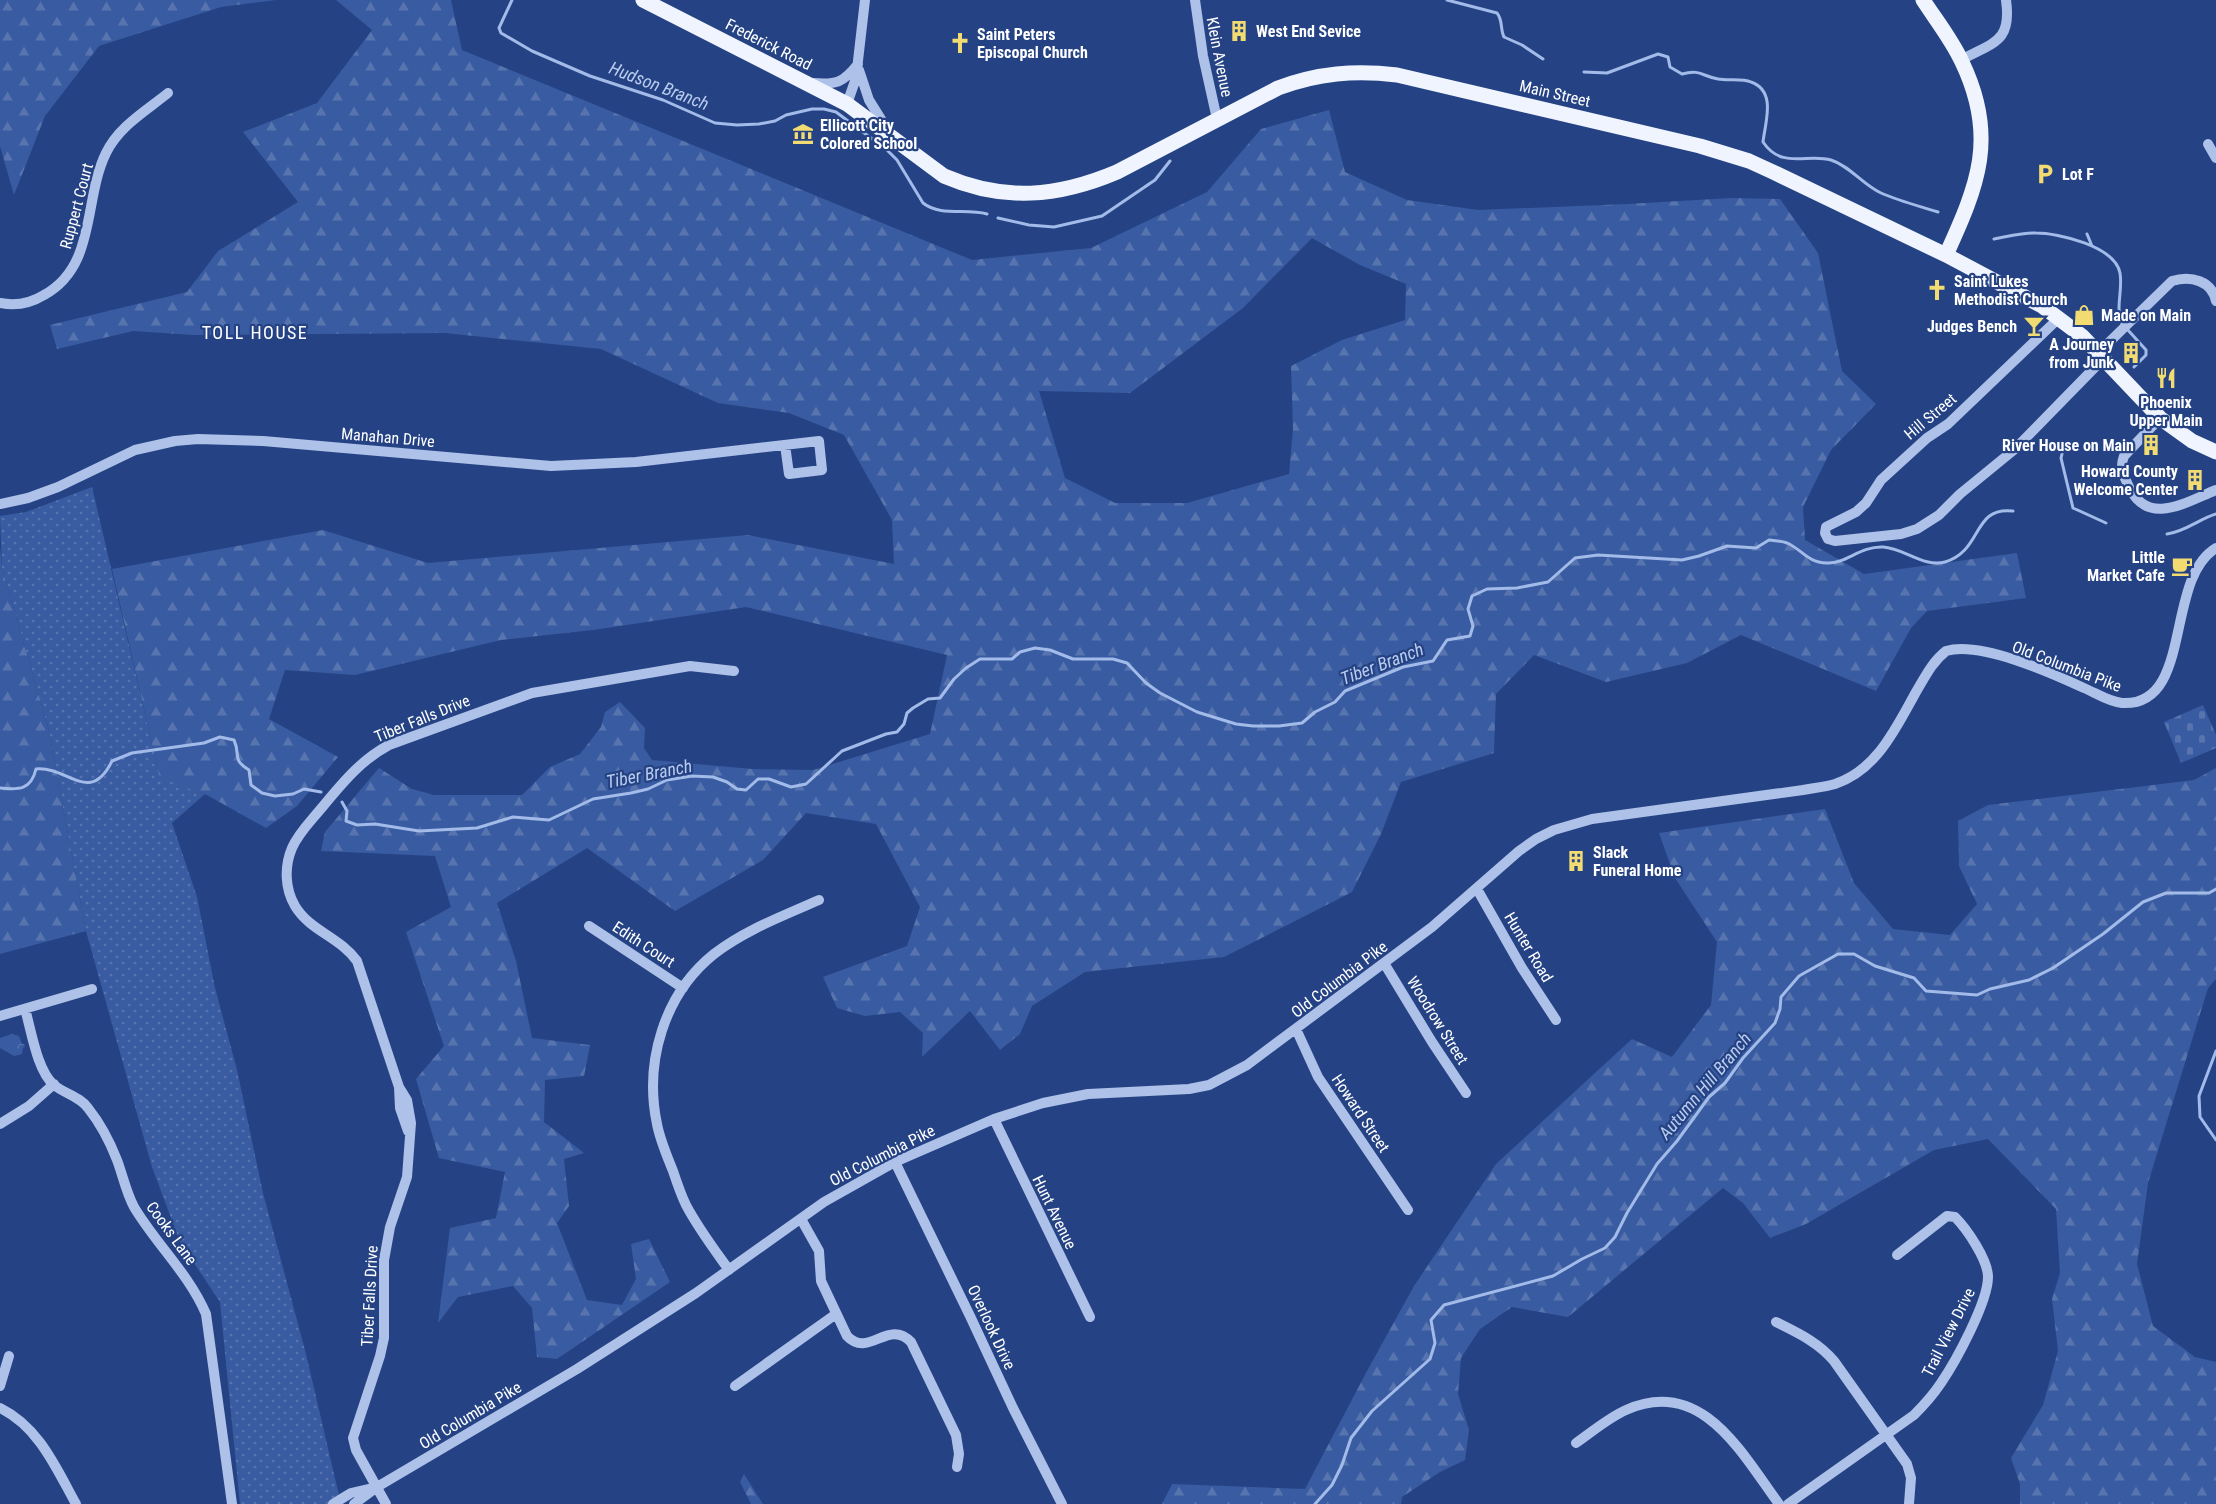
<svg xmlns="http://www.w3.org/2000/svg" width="2216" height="1504" font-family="'Roboto Condensed',sans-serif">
	<defs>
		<pattern id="grass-dots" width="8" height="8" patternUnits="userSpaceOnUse" patternTransform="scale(1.5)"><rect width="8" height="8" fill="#395ba1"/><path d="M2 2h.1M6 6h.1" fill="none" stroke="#5774af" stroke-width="1.8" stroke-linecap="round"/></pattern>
		<pattern id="forest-firs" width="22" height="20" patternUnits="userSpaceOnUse" patternTransform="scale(1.5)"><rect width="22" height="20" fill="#395ba1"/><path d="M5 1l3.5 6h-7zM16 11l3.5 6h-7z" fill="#5774af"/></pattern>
		<pattern id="cemetery-stones" width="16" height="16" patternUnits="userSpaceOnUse" patternTransform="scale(1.5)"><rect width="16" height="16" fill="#395ba1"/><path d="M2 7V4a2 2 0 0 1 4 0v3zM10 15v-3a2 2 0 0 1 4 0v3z" fill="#5774af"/></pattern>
		<pattern id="park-crowns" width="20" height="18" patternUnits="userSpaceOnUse" patternTransform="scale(1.5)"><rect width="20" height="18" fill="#395ba1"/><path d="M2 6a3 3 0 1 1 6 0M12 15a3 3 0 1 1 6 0" fill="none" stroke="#5774af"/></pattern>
	</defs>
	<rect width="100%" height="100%" fill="#254384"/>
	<path fill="url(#grass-dots)" d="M 92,487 L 160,778 L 205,794 L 172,823 L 197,897 L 215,988 L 237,1070 L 263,1193 L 306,1354 L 341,1504 L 240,1504 L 220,1302 L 180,1242 L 152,1167 L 86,931 L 48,727 L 2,568 L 0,516 L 26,512 Z"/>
	<path fill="url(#forest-firs)" fill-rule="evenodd" d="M 0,0 L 276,0 L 221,7 L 99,46 L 45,116 L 14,195 L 0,146 Z
		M 336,0 L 451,0 L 462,50 L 972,260 L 1091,248 L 1207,192 L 1261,129 L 1329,110 L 1345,172 L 1407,200 L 1478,210 L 1627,204 L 1732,198 L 1780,199 L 1818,253 L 1842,371 L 1876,404 L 1831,450 L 1803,507 L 1805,540 L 1864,574 L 2017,553 L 2026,598 L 1927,611 L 1911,628 L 1876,691 L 1741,635 L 1687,663 L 1606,682 L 1534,655 L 1496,694 L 1494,753 L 1401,782 L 1381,834 L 1352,892 L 1224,957 L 1085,972 L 1032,1006 L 1020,1034 L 1000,1050 L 970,1011 L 922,1057 L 923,1033 L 900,1012 L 865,1016 L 837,1008 L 823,977 L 907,946 L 920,907 L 876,824 L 806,813 L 763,860 L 675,911 L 587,848 L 497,903 L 516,961 L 532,1038 L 590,1045 L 584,1076 L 545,1080 L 544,1122 L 584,1153 L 564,1159 L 569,1206 L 557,1223 L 587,1300 L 622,1305 L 636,1279 L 631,1244 L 649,1239 L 670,1282 L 557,1359 L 537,1357 L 532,1308 L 513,1286 L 458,1297 L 438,1323 L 450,1228 L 496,1218 L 505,1172 L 439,1158 L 416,1079 L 444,1046 L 406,932 L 451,907 L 435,856 L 321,851 L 325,832 L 379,768 L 412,789 L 434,795 L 522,795 L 550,767 L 580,754 L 601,727 L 605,712 L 620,702 L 645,728 L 644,748 L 652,760 L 752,769 L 813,770 L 930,734 L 947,655 L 746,607 L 593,630 L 501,640 L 355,675 L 285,670 L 269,719 L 338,757 L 297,806 L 266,828 L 205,794 L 160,779 L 112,569 L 323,530 L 428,563 L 748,535 L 894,564 L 892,520 L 844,435 L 789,413 L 718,403 L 601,349 L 445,333 L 194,335 L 133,331 L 57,349 L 50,325 L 187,292 L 218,251 L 298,202 L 243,132 L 317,103 L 372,30 ZM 1312,238 L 1360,265 L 1406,284 L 1405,320 L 1342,340 L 1291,366 L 1293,429 L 1289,474 L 1187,503 L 1115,503 L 1065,478 L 1039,391 L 1130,393 L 1243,308 Z
		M 0,547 L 2,568 L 48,727 L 86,931 L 0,954 Z
		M 2216,768 L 2216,979 L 2208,988 L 2148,1183 L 2137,1264 L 2153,1326 L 2195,1357 L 2216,1362 L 2216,1504 L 2020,1504 L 2020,1484 L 2011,1458 L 2043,1405 L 2058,1351 L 2052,1299 L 2060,1273 L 2056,1209 L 1988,1139 L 1934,1150 L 1806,1224 L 1770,1238 L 1743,1203 L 1723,1188 L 1568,1317 L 1512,1307 L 1480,1329 L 1461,1358 L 1458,1394 L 1469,1430 L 1465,1460 L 1440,1472 L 1402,1497 L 1401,1504 L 1162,1504 L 1172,1484 L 1305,1489 L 1367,1371 L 1414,1286 L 1496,1164 L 1632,1039 L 1672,1057 L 1711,1005 L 1717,942 L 1675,878 L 1659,833 L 1825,809 L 1854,883 L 1893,929 L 1950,935 L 1977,904 L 1959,866 L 1958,821 L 1988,805 L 2194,780 Z
		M 744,1474 L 763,1504 L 751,1504 L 740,1482 Z"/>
	<path fill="url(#cemetery-stones)" d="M 2203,705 L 2216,735 L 2216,748 L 2181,763 L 2164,722 Z"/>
	<path fill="url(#park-crowns)" d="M 12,1034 L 19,1036 L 22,1044 L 24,1044 L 25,1047 L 23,1048 L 22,1054 L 14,1056 L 0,1048 L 0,1038 Z"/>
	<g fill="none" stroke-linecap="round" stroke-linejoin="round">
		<path stroke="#a2bbe9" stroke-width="3" d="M 512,0 L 499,28 L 501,33 L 532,51 L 590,76 L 663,100 L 715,123 L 737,125 L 759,124 L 775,121 L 786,115 L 812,109 L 824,109 L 836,112 L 887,150 L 897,160 L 923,203 C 941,217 966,208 987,214
			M 1447,0 L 1497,13 C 1503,20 1500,29 1504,37 L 1522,45 L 1543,59
			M 1584,72 L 1607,73 L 1658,54 L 1668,57 L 1670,67 L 1682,74 C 1701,69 1701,76 1718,79 C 1728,81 1742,78 1751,82 C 1777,91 1765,123 1763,142 C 1782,170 1807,153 1831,160 C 1850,166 1863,185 1881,193 C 1899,201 1919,206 1938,212
			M 998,218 L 1029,225 L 1054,227 L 1102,216 L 1155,180 L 1170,161
			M 2087,234 L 2092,246
			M 1994,239 C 2007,237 2022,232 2036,233 C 2058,233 2115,246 2120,273 C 2123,291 2115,307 2122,324
			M 2127,329 L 2146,350 L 2146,355 L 2134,367
			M 2063,450 L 2061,458 L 2073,508
			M 2073,508 L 2106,523
			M 2167,534 C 2185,532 2199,519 2216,514
			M 0,788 C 19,790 31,790 36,769 C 68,766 90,806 112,761 L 132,753 L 204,743 L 220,737 L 234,740 C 241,755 231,759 249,770 L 251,785 L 262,793 L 275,796 L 293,794 L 304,789 L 321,792
			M 342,802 L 347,811 L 346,821 L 357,825 L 375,824 L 419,831 L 477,828 L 513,817 L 549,820 L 593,799 L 631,793 L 648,789 L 667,780 L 692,776 L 713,777 L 727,782 L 737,789 L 746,790 L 758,779 L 769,779 L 791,787 L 806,784 L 842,751 L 886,734 L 897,732 L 904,724 L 907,713 L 913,708 L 928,699 L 940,698 L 954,679 L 966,668 L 980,659 L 1012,659 L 1020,652 L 1035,648 L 1050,650 L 1073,659 L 1113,659 L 1127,663 L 1146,683 L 1160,693 L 1197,712 L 1236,724 L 1253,726 L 1279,726 L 1302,723 L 1315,712 L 1335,702 L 1345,691 L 1403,667 L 1433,661 L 1447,640 L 1470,636 L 1473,626 L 1468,609 L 1472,596 L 1487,589 L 1517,588 L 1548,582 L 1575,558 L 1598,555 L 1682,560 L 1699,556 L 1727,546 L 1756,548 L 1769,540 C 1775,541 1782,541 1787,543 C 1803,550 1806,562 1827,563 C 1846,564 1860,546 1883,547 C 1904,548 1924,568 1945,562 C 1983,551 1972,506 2013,511
			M 2216,1051 L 2199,1096 L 2200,1117 L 2216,1140
			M 1315,1504 L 1332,1485 L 1342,1465 L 1351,1438 L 1372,1411 L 1430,1359 L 1435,1343 L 1431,1320 L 1444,1305 L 1553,1276 L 1582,1259 L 1605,1248 L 1615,1237 L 1627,1213 L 1657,1164 L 1677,1141 L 1709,1097 L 1725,1083 L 1743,1058 L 1775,1023 L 1780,1009 L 1781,997 L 1799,976 L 1838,954 L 1854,954 L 1875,966 L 1914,978 L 1926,991 L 1977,995 L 1990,989 L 2029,980 L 2053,968 L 2103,934 L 2143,902 L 2166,893 L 2209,893 L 2216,889"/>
		<path stroke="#aec1e8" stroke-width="10" d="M 1195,0 L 1203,56 L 1217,119
			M 1961,60 C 1994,42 2012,42 2006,0
			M 859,70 L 869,100 L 887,129
			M 813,83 C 836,85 843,83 858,64
			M 847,104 L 856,78 L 865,0
			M 2208,144 L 2216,158
			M 0,303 C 15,306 31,303 44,295 C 97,266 83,200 106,153 C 119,126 146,111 168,93
			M 2059,318 L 1948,424 L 1927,438 L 1881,480 L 1866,503 L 1856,512 L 1826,527 L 1825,533 L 1828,539 L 1835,541 L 1901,534 L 1917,529 L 1939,515 L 1960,494 L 2015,449 L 2104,358
			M 2099,352 L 2172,281 C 2191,275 2212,281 2216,301
			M 2160,418 L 2124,456 C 2119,469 2124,476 2129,487 C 2148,527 2186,502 2216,490
			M 0,504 L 28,498 L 58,487 L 135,450 L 175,441 L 198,439 L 263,441 L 551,466 L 636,462 L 819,441 L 822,470 L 789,474 L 785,445
			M 1477,889 L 1522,968 L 1556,1020
			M 589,926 L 683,988
			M 1384,963 L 1432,1042 L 1466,1093
			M 25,1009 C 31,1029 37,1071 54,1085 C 65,1094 79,1096 88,1108 C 100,1123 110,1142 117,1160 C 123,1176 126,1192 134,1207 C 156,1244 189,1274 206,1314 L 232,1504
			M 0,1016 L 92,989
			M 1296,1029 L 1318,1077 L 1408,1210
			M 399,1087 L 400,1108 L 408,1131
			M 994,1119 L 1090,1317
			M 0,1124 L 29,1106 L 54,1084
			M 895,1162 L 970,1316 L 1013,1408 L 1062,1504
			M 801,1219 L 819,1251 L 821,1281 L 847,1336 C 869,1359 888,1318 911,1342 L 956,1435 L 959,1454 L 957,1467
			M 729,1270 C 714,1249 698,1228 686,1205 C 681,1195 677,1183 673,1171 C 667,1156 660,1140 657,1124 C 644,1062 664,994 714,954 C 745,930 783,916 819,900
			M 1776,1322 C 1798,1333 1818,1342 1834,1361 L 1907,1464 L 1911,1478 L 1909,1504
			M 0,1386 L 9,1356
			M 735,1386 L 836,1314
			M 0,1408 C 39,1427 56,1468 76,1504
			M 1576,1443 C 1592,1432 1608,1418 1626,1410 C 1702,1376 1742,1454 1779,1504
			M 377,1487 L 577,1369 L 696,1293 L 824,1202 L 895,1162 L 994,1119 L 1043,1103 L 1088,1094 L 1189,1089 L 1209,1085 L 1247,1065 L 1432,927 L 1519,851 L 1536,839 L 1554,830 L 1592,819 L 1803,790 C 1814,788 1825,787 1835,784 C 1877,770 1896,728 1916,692 C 1925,677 1932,662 1946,651 C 1981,641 2051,673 2084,688 C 2096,693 2109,702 2122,703 C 2194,707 2164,579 2216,548
			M 333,1504 L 351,1493 L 377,1487 L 354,1504
			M 386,1504 L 356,1450 L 353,1438 L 380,1356 L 384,1338 L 384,1260 L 390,1227 L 407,1177 L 411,1123 L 407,1100 L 399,1087 L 357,961 C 340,937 310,931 295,906 C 285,889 284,867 292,848 C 298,834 309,823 319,811 C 340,786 359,761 389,745 L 532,693 L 690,666 L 734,671
			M 1788,1504 L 1914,1415 C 1924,1405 1933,1395 1941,1383 C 1956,1361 1988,1302 1988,1277 C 1988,1260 1967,1229 1955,1217 L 1947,1216 L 1897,1255"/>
		<path stroke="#f0f4fe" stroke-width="15" d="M 643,0 L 847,104 L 944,176 C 1004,202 1058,197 1117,172 L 1278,88 C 1318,73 1355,70 1397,75 L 1700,146 L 1749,161 L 1773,172 L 1946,255 L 2042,306 L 2082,336 L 2160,418 L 2192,441 L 2216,452
			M 1923,0 C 1936,20 1952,40 1962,62 C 1998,137 1978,185 1946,255"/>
	</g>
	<defs>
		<symbol id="building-bare" viewBox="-9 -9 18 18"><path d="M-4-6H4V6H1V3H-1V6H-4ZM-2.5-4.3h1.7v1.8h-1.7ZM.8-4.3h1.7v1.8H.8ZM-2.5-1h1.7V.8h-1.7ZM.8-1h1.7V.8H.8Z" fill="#f2dc72" stroke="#254384" stroke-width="2.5" paint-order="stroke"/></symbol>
		<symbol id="church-bare" viewBox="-9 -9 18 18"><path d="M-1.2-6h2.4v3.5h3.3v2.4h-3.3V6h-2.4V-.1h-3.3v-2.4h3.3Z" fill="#f2dc72" stroke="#254384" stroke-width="2.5" paint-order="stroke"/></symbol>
		<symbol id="museum-bare" viewBox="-9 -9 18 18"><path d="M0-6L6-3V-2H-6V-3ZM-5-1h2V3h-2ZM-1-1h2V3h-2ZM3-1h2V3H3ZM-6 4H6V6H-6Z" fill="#f2dc72" stroke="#254384" stroke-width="2.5" paint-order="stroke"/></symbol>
		<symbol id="parking-bare" viewBox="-9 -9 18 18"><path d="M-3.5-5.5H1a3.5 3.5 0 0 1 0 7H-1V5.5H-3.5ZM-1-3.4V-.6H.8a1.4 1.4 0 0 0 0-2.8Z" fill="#f2dc72" stroke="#254384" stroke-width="2.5" paint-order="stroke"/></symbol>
		<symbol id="shop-bare" viewBox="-9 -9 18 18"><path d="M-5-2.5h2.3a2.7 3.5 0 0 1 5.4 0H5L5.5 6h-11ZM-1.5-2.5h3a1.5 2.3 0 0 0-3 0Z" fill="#f2dc72" stroke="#254384" stroke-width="2.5" paint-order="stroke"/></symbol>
		<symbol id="bar-bare" viewBox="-9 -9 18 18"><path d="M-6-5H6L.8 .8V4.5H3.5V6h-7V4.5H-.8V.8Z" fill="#f2dc72" stroke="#254384" stroke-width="2.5" paint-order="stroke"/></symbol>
		<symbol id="restaurant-bare" viewBox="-9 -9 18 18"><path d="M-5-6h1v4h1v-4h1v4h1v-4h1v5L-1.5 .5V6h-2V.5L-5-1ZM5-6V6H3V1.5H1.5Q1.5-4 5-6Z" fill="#f2dc72" stroke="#254384" stroke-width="2.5" paint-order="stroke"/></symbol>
		<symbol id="cafe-bare" viewBox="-9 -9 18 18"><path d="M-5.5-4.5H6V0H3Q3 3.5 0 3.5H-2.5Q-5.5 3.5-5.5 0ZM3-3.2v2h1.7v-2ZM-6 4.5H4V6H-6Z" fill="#f2dc72" stroke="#254384" stroke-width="2.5" paint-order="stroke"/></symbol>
	</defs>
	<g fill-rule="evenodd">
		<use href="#building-bare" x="1224" y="16" width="30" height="30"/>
		<use href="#church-bare" x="945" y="28" width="30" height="30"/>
		<use href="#museum-bare" x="788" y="119" width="30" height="30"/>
		<use href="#parking-bare" x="2030" y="159" width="30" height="30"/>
		<use href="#church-bare" x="1922" y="275" width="30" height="30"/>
		<use href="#shop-bare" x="2069" y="300" width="30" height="30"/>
		<use href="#bar-bare" x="2019" y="311" width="30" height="30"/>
		<use href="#building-bare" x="2116" y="338" width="30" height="30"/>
		<use href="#restaurant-bare" x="2151" y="363" width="30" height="30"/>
		<use href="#building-bare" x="2136" y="430" width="30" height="30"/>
		<use href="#building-bare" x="2180" y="465" width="30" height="30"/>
		<use href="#cafe-bare" x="2167" y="551" width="30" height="30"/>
		<use href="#building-bare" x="1561" y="846" width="30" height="30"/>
	</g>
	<g text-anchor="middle" stroke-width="4.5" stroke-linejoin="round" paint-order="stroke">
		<g font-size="16" font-weight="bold" fill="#fff" stroke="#254384" text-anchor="start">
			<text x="1256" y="37">West End Sevice</text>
			<text x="977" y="40">Saint Peters<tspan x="977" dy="18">Episcopal Church</tspan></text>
			<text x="820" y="131">Ellicott City<tspan x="820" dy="18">Colored School</tspan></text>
			<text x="2062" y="180">Lot F</text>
			<text x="1954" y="287">Saint Lukes<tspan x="1954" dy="18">Methodist Church</tspan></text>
			<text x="2101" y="321">Made on Main</text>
			<text x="2017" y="332" text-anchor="end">Judges Bench</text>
			<text x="2114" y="350" text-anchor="end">A Journey<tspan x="2114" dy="18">from Junk</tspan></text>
			<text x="2166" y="408" text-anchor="middle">Phoenix<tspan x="2166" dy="18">Upper Main</tspan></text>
			<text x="2134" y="451" text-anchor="end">River House on Main</text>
			<text x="2178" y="477" text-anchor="end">Howard County<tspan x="2178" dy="18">Welcome Center</tspan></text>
			<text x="2165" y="563" text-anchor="end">Little<tspan x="2165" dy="18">Market Cafe</tspan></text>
			<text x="1593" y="858">Slack<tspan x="1593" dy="18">Funeral Home</tspan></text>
		</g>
		<g font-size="16" fill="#fff" stroke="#254384">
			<text transform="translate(769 44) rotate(27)" y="6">Frederick Road</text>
			<text transform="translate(1220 57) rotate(79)" y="6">Klein Avenue</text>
			<text transform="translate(1555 93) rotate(13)" y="6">Main Street</text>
			<text transform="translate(76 206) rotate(-75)" y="6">Ruppert Court</text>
			<text transform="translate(1930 416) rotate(-40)" y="6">Hill Street</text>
			<text transform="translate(388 437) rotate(5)" y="6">Manahan Drive</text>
			<text transform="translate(2067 666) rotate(21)" y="6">Old Columbia Pike</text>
			<text transform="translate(422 718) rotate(-22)" y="6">Tiber Falls Drive</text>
			<text transform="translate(644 944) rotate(33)" y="6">Edith Court</text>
			<text transform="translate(1529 947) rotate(59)" y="6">Hunter Road</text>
			<text transform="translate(1339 979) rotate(-37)" y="6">Old Columbia Pike</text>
			<text transform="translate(1438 1020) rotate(58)" y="6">Woodrow Street</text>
			<text transform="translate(1361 1113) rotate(56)" y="6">Howard Street</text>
			<text transform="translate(882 1155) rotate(-27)" y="6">Old Columbia Pike</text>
			<text transform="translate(1055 1212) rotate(64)" y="6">Hunt Avenue</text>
			<text transform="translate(172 1233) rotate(54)" y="6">Cooks Lane</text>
			<text transform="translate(369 1296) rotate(-87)" y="6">Tiber Falls Drive</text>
			<text transform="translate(992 1327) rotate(65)" y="6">Overlook Drive</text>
			<text transform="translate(1948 1332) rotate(-63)" y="6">Trail View Drive</text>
			<text transform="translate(470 1415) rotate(-31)" y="6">Old Columbia Pike</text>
		</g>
		<g font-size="18" font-style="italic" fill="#b9ccef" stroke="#254384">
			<text transform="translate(659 86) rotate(21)" y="6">Hudson Branch</text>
			<text transform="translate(1382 664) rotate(-21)" y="6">Tiber Branch</text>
			<text transform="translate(649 774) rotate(-11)" y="6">Tiber Branch</text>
			<text transform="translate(1705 1086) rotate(-50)" y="6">Autumn Hill Branch</text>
		</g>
		<g font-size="18" letter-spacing="1.5" fill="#fff" stroke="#254384">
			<text x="255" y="339">TOLL HOUSE</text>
		</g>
	</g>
</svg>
